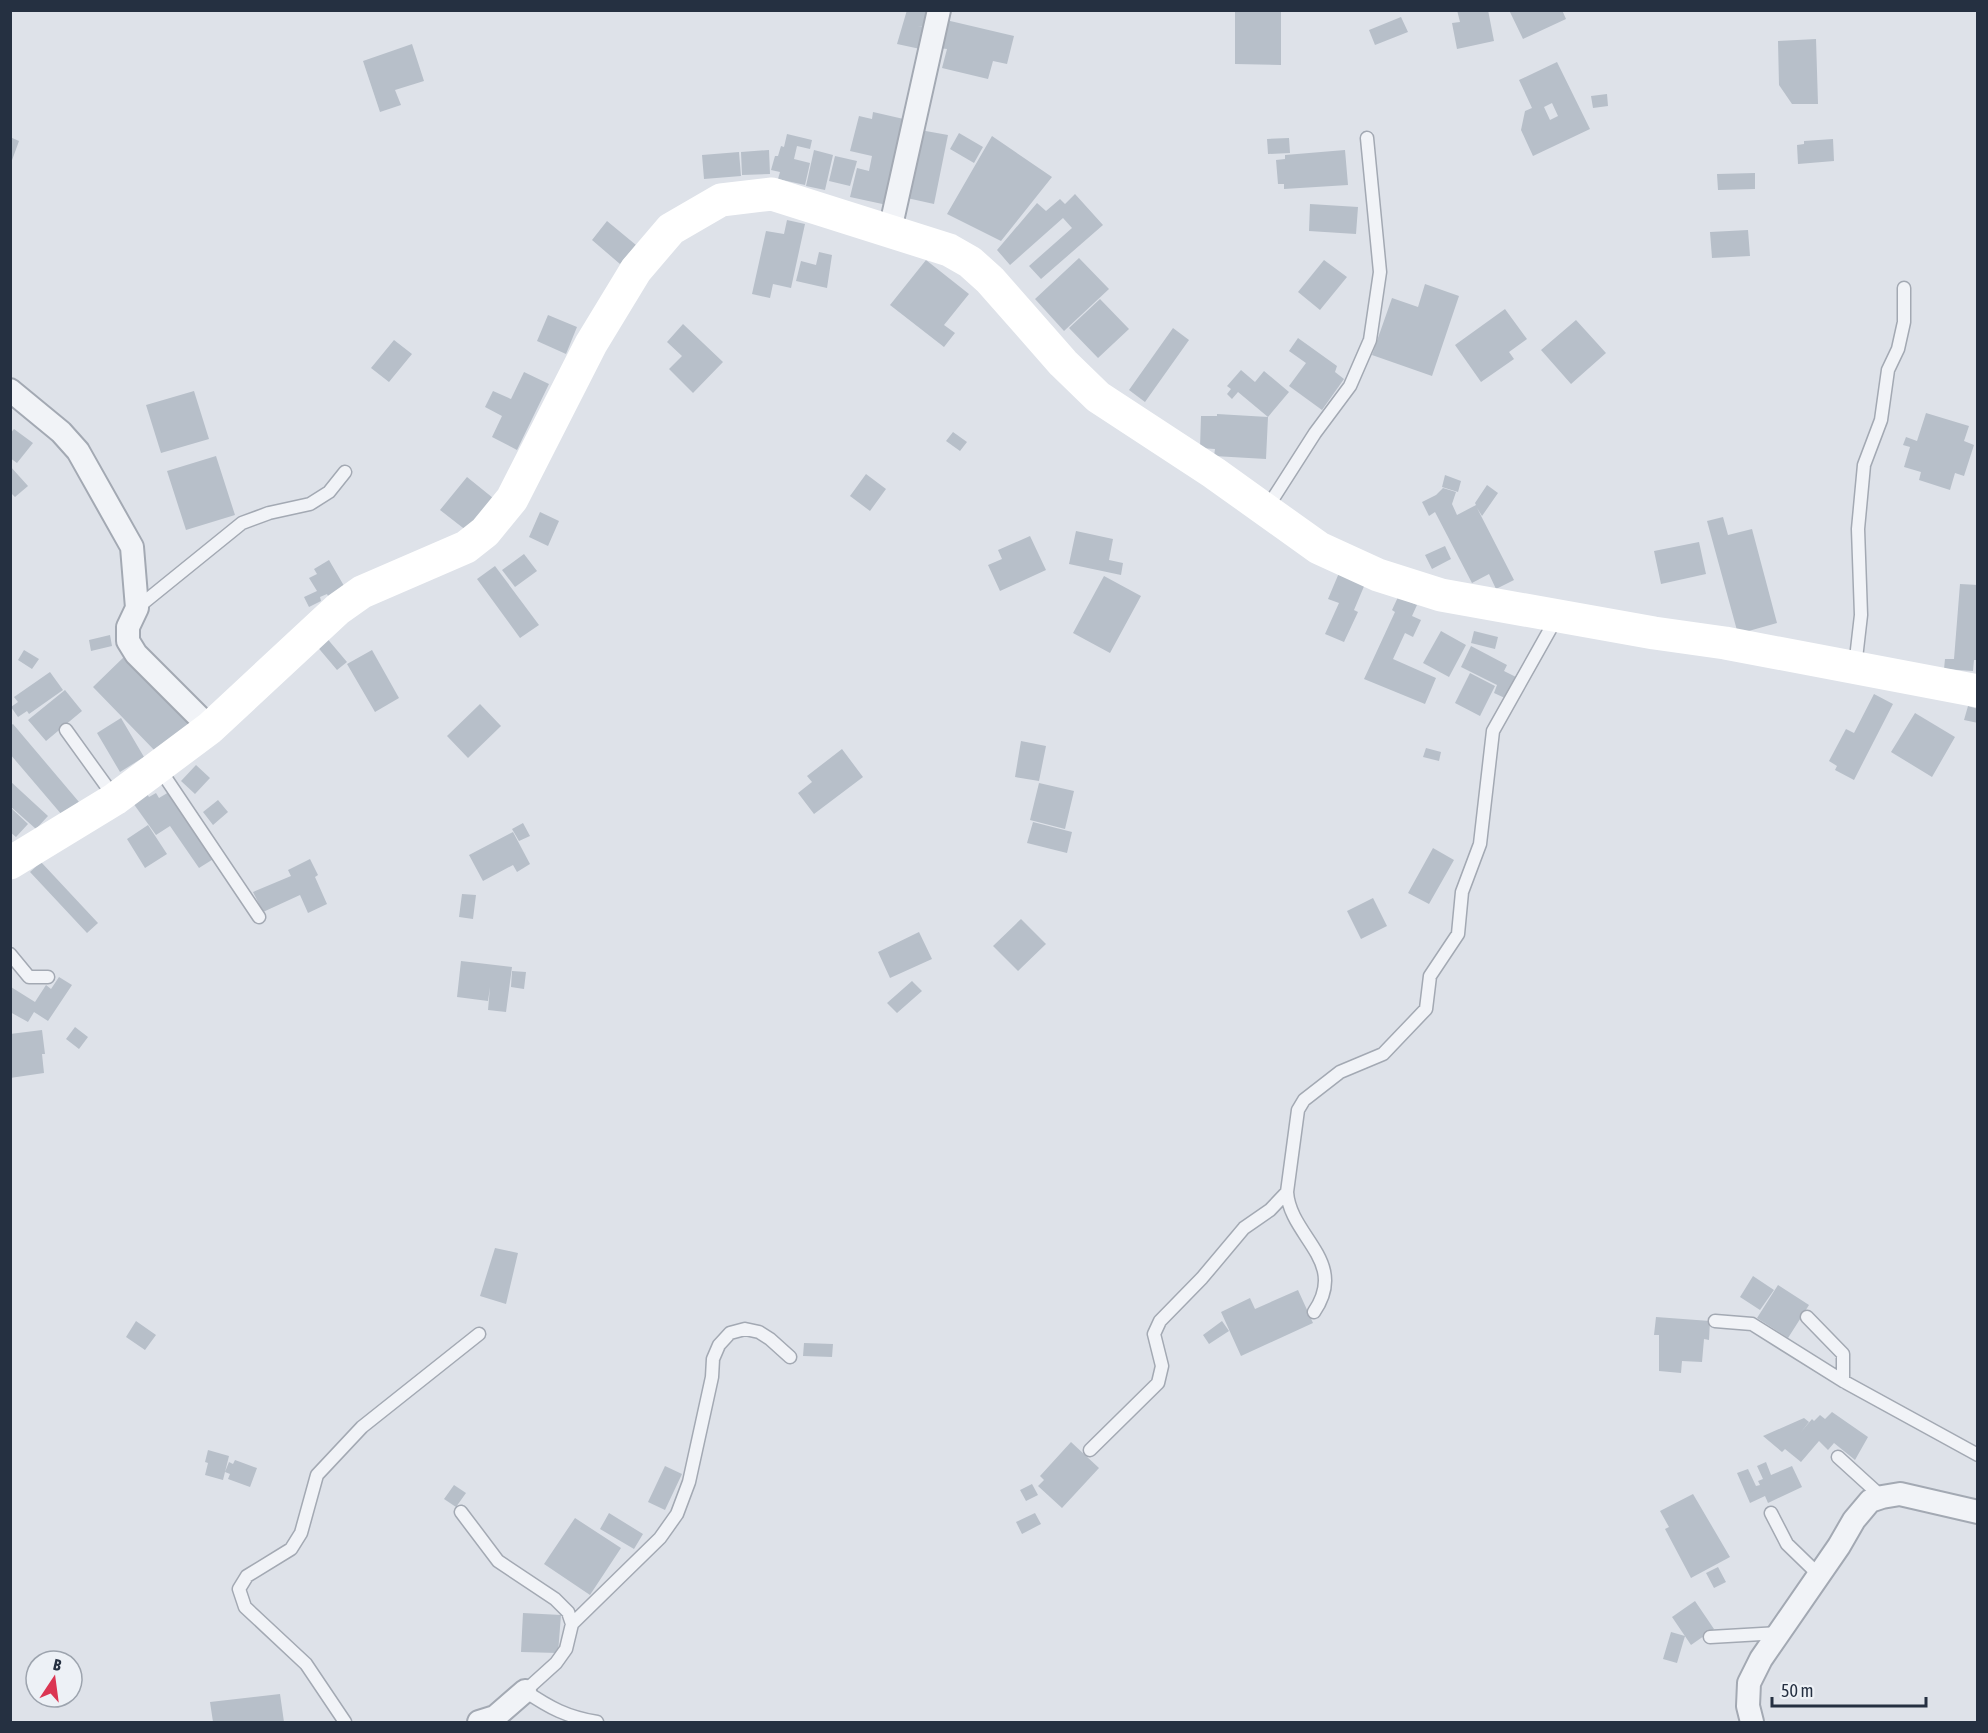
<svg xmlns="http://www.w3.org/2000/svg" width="1988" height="1733" font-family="'Asap Condensed',sans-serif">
	<rect width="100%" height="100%" fill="#dee2e9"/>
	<path fill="#b7bfc9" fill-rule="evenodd" d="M 907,10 L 933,10 L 929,28 L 918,26 L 930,29 L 925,50 L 897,44 Z
		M 1235,10 L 1281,10 L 1281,65 L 1235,64 Z
		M 1457,10 L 1488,10 L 1494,41 L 1457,49 L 1452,23 L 1460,22 Z
		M 1509,10 L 1562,10 L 1566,19 L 1523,39 Z
		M 1401,17 L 1408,32 L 1375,45 L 1369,30 Z
		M 946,20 L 1014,36 L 1007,64 L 993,61 L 988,79 L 942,68 L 947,49 L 939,48 Z
		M 1816,39 L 1818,104 L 1792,104 L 1779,85 L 1778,41 Z
		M 412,44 L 424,81 L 395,90 L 401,105 L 380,112 L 363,61 Z
		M 1557,62 L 1590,129 L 1533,156 L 1521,130 L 1525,111 L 1532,108 L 1519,80 ZM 1552,103 L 1558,116 L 1550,120 L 1544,107 Z
		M 1607,94 L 1608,106 L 1593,108 L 1591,96 Z
		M 873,112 L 908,120 L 887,205 L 850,197 L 857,168 L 869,171 L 872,156 L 850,151 L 859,116 L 872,119 Z
		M 920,130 L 948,135 L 934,204 L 907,198 Z
		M 959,133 L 983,147 L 974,163 L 950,149 Z
		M 787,134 L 812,140 L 810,149 L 797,146 L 794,159 L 810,163 L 805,185 L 778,179 L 780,172 L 771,170 L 775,156 L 778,156 L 781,146 L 784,147 Z
		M 992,136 L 1052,177 L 1001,241 L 947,214 Z
		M 10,137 L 19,141 L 11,163 L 10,163 Z
		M 1289,138 L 1290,153 L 1268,154 L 1267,139 Z
		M 1833,139 L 1834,161 L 1798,164 L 1797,145 L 1804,144 L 1804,141 Z
		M 769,150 L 770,174 L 742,175 L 741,152 Z
		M 814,150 L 833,155 L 825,190 L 806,186 Z
		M 1345,150 L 1348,185 L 1284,189 L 1284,184 L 1278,184 L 1276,160 L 1285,159 L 1285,155 Z
		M 739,152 L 741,176 L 704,179 L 702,155 Z
		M 835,156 L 857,161 L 850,186 L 829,181 Z
		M 1755,173 L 1755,189 L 1718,190 L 1717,174 Z
		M 1075,194 L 1103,225 L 1041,279 L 1029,266 L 1072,228 L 1063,218 L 1010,265 L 997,250 L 1037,203 L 1046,211 L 1060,199 L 1065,204 Z
		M 1310,204 L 1358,207 L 1356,234 L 1309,231 Z
		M 787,220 L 805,224 L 791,288 L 773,284 L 770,298 L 752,294 L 766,231 L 784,234 Z
		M 607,221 L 636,245 L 620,264 L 592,240 Z
		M 1748,230 L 1750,256 L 1712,258 L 1710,232 Z
		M 819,252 L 832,255 L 827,288 L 796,281 L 801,261 L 816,265 Z
		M 1079,258 L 1109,289 L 1064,331 L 1035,299 Z
		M 926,260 L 969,294 L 944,325 L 955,333 L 944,347 L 890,305 Z
		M 1324,260 L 1347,277 L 1320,310 L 1298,292 Z
		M 1425,284 L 1459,296 L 1432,376 L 1372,355 L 1392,298 L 1418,307 Z
		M 1100,299 L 1129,329 L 1098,358 L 1069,328 Z
		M 1505,309 L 1527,339 L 1509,352 L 1514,359 L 1481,382 L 1455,345 Z
		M 548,315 L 577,327 L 566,354 L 537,341 Z
		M 1576,320 L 1606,353 L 1571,384 L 1541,350 Z
		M 683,324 L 723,362 L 693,393 L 669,369 L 682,356 L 667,342 Z
		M 1173,328 L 1189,340 L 1145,402 L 1129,390 Z
		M 1298,338 L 1337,366 L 1335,372 L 1344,379 L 1322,410 L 1289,386 L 1306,363 L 1289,351 Z
		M 394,340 L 412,354 L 389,382 L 371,368 Z
		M 1241,370 L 1255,382 L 1264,371 L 1289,392 L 1268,417 L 1238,392 L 1232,399 L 1227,394 L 1231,389 L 1227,386 Z
		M 524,372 L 549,384 L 517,450 L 492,437 L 502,416 L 485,407 L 493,391 L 511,399 Z
		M 194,391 L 209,439 L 161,453 L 146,405 Z
		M 1926,413 L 1969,426 L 1964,441 L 1974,445 L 1964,476 L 1955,473 L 1950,490 L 1919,480 L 1921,472 L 1904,467 L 1910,447 L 1903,445 L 1906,437 L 1917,441 Z
		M 1217,414 L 1268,417 L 1266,459 L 1214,456 L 1215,449 L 1200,448 L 1201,416 L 1217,416 Z
		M 14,429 L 33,443 L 17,463 L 10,458 L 10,434 Z
		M 953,432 L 967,442 L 960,451 L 946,441 Z
		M 216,456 L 235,515 L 186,530 L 167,471 Z
		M 10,466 L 28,486 L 15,497 L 10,492 Z
		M 866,474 L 886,489 L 870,511 L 850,496 Z
		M 1445,475 L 1461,481 L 1458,492 L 1442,487 Z
		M 467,477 L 493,498 L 467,531 L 440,510 Z
		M 1487,485 L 1498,493 L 1482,516 L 1477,508 L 1514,580 L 1496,589 L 1489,574 L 1472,583 L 1435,512 L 1429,516 L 1422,502 L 1436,495 L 1443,488 L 1456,492 L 1452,504 L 1457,515 L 1476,505 L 1475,503 Z
		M 540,512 L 559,521 L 548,546 L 529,537 Z
		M 1723,517 L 1728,535 L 1752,529 L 1777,623 L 1738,634 L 1707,521 Z
		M 1076,531 L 1113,539 L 1109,560 L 1123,563 L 1121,575 L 1069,564 Z
		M 1030,536 L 1046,570 L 1000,591 L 988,565 L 1002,559 L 998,550 Z
		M 1699,542 L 1706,574 L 1661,584 L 1654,551 Z
		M 1445,546 L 1451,559 L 1432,569 L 1425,555 Z
		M 524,554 L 537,571 L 515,587 L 502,570 Z
		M 329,560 L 347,591 L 330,600 L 327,594 L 320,597 L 321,601 L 309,607 L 304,597 L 317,591 L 309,578 L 317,574 L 314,569 Z
		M 495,566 L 539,625 L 520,638 L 477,579 Z
		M 1339,573 L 1365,584 L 1354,610 L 1358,612 L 1344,642 L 1325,634 L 1339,603 L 1328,599 Z
		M 1104,576 L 1141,596 L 1110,653 L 1073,633 Z
		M 1960,584 L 1978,585 L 1978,660 L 1974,660 L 1973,671 L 1944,669 L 1945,659 L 1954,659 Z
		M 1398,597 L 1417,605 L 1412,616 L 1421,620 L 1413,637 L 1405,633 L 1393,659 L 1436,678 L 1425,704 L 1364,679 L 1395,612 L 1392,610 Z
		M 1441,631 L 1466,645 L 1449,677 L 1423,663 Z
		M 1474,631 L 1498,637 L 1495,649 L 1471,643 Z
		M 110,635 L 112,646 L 91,651 L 89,640 Z
		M 325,636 L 347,662 L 337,670 L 315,644 Z
		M 1471,646 L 1507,665 L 1504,671 L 1518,678 L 1507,699 L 1494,693 L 1497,685 L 1461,667 Z
		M 24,650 L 39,659 L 32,669 L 18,660 Z
		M 372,650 L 399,698 L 375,712 L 347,664 Z
		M 128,653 L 193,720 L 158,754 L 93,687 Z
		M 50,672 L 63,690 L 29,714 L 27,711 L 18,717 L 11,707 L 18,702 L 14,697 Z
		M 1470,673 L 1495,686 L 1480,716 L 1455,703 Z
		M 65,690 L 82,711 L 46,741 L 28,720 Z
		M 1874,694 L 1893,704 L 1854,780 L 1835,770 L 1837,766 L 1829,761 L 1846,729 L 1854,733 Z
		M 480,704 L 501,726 L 468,758 L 447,736 Z
		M 1968,706 L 1978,709 L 1978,723 L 1964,720 Z
		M 1915,713 L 1955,737 L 1932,777 L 1891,752 Z
		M 121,718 L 144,757 L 120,772 L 97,733 Z
		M 13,724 L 79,802 L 62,815 L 10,754 L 10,726 Z
		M 1021,741 L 1046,746 L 1039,781 L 1015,777 Z
		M 1426,748 L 1441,752 L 1439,761 L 1423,757 Z
		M 842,749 L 863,777 L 814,814 L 798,793 L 812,782 L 807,776 Z
		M 196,765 L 210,778 L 195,794 L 181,781 Z
		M 10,781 L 48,816 L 36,829 L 10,806 Z
		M 1039,783 L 1074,791 L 1065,829 L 1030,820 Z
		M 169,792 L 215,858 L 199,868 L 170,826 L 156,835 L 133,803 L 147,794 L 149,797 L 156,793 L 159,798 Z
		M 218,800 L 228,812 L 213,825 L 203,812 Z
		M 10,807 L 28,824 L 16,837 L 10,832 Z
		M 1033,822 L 1072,832 L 1067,853 L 1027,843 Z
		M 523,823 L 530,836 L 519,841 L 512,829 Z
		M 148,825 L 167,854 L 145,868 L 127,839 Z
		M 513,832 L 530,864 L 517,872 L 513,865 L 483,881 L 469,855 Z
		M 1433,848 L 1454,860 L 1429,904 L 1408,893 Z
		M 310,859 L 318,875 L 315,877 L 327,904 L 308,913 L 300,895 L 263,912 L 253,892 L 291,876 L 288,870 Z
		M 41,862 L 98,923 L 87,933 L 30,872 Z
		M 462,894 L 476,895 L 473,919 L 459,917 Z
		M 1373,898 L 1387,926 L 1361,939 L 1347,911 Z
		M 1021,919 L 1046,944 L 1018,971 L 993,946 Z
		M 919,932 L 932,959 L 890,978 L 878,952 Z
		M 461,961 L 512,967 L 506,1012 L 488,1010 L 490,987 L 488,1001 L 457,997 Z
		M 512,971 L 526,972 L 524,989 L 511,987 Z
		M 59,977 L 72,985 L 48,1021 L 34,1012 L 28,1022 L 10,1012 L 11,987 L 35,1002 L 46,985 L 51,989 Z
		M 912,981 L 922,991 L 897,1013 L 887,1003 Z
		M 75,1027 L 88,1037 L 79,1049 L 66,1039 Z
		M 42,1030 L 45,1054 L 42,1054 L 44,1073 L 10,1078 L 10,1034 Z
		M 495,1248 L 518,1253 L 506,1304 L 480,1296 Z
		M 1753,1276 L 1774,1290 L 1760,1310 L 1740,1297 Z
		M 1778,1285 L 1809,1305 L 1788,1338 L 1757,1318 Z
		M 1298,1290 L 1313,1323 L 1241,1356 L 1221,1312 L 1250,1298 L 1255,1309 Z
		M 1656,1317 L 1710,1321 L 1709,1340 L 1704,1339 L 1702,1362 L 1682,1361 L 1681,1373 L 1659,1371 L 1659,1335 L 1654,1335 Z
		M 136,1321 L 156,1335 L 145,1350 L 126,1337 Z
		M 1222,1321 L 1229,1331 L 1209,1344 L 1203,1335 Z
		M 804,1343 L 833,1344 L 832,1357 L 803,1356 Z
		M 1832,1412 L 1868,1437 L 1855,1460 L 1834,1443 L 1828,1450 L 1819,1441 L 1801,1462 L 1785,1449 L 1782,1452 L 1763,1436 L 1804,1418 L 1809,1422 L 1801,1432 L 1812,1419 L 1814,1421 L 1820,1415 L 1825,1419 Z
		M 1071,1442 L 1099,1468 L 1062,1508 L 1038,1486 L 1044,1480 L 1040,1476 Z
		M 208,1450 L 229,1456 L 223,1480 L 205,1475 L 208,1463 L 205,1462 Z
		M 235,1460 L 257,1468 L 250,1487 L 228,1479 L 230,1474 L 225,1472 L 229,1462 L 233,1464 Z
		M 1766,1462 L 1771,1475 L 1792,1466 L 1802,1487 L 1768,1503 L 1765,1496 L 1750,1503 L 1737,1473 L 1748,1469 L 1756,1486 L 1760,1485 L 1758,1481 L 1763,1479 L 1757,1466 Z
		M 665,1466 L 682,1474 L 665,1510 L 648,1502 Z
		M 1032,1484 L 1038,1495 L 1026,1501 L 1020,1490 Z
		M 454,1485 L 466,1493 L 456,1507 L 444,1499 Z
		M 1693,1494 L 1730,1557 L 1691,1578 L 1665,1529 L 1669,1527 L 1660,1511 Z
		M 609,1513 L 643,1534 L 634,1549 L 600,1529 Z
		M 1035,1513 L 1041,1524 L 1022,1534 L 1016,1522 Z
		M 575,1518 L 621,1548 L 590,1595 L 544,1564 Z
		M 1718,1567 L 1726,1582 L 1714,1588 L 1706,1573 Z
		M 1695,1601 L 1714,1629 L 1691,1645 L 1672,1617 Z
		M 523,1613 L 561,1615 L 558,1653 L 521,1652 Z
		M 1671,1632 L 1685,1636 L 1677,1663 L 1663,1659 Z
		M 280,1694 L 284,1722 L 213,1722 L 210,1702 Z"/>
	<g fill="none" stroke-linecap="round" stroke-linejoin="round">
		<defs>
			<path id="lane" d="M 1267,508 L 1315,433 L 1350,386 L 1370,340 L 1380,272 L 1367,138
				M 137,608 L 242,523 L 269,513 L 310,504 L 329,492 L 345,472
				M 1855,667 L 1861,615 L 1858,529 L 1864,465 L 1881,420 L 1888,370 L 1898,349 L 1904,322 L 1904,288
				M 66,730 L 115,798
				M 159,768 L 259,917
				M 10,954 L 29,977 L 48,977
				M 1314,1312 C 1349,1261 1290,1237 1287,1192 L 1298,1110 L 1304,1100 L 1340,1072 L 1383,1054 L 1426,1009 L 1430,976 L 1458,934 L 1462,892 L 1480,844 L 1493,731 L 1557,617
				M 1807,1317 L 1843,1354 L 1843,1381
				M 1715,1321 L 1752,1324 L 1843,1381 L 1978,1455
				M 1090,1450 L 1158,1383 L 1162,1366 L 1154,1334 L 1160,1321 L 1202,1278 L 1244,1228 L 1270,1210 L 1287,1192
				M 1838,1457 L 1882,1497
				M 461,1512 L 498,1561 L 555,1599 L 568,1612 L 572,1624 L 566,1649 L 556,1663 L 525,1691 C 550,1708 567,1717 597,1722
				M 1771,1513 L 1787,1544 L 1819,1575
				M 572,1624 L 660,1538 L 677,1514 L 689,1482 L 712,1377 L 713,1359 L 719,1345 L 730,1333 L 745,1329 L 759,1332 L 770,1339 L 790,1357
				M 1710,1637 L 1779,1633
				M 345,1722 L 306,1664 L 245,1607 L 239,1589 L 247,1576 L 291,1549 L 301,1533 L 317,1475 L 362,1427 L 479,1334"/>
			<path id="street" d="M 890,230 L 939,10
				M 10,390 L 61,432 L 78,451 L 132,547 L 137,608 L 128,627 L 128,641 L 136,654 L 210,728
				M 479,1722 L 495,1717 L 525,1691
				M 1752,1722 L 1748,1706 L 1749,1683 L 1761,1659 L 1839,1546 L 1854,1520 L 1870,1501 L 1882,1497 L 1900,1494 L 1978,1512"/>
		</defs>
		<use href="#lane" stroke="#a3a9b3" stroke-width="15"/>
		<use href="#street" stroke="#a3a9b3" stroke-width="26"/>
		<use href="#lane" stroke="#f1f3f7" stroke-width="12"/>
		<use href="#street" stroke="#f1f3f7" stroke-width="22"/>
		<path stroke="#fff" stroke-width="33" d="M 10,863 L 115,799 L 210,728 L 338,609 L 362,592 L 466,547 L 485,532 L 512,499 L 591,344 L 636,270 L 671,229 L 721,200 L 772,194 L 949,250 L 970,262 L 990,280 L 1063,363 L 1098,397 L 1214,473 L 1319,548 L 1378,575 L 1441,595 L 1654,633 L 1725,643 L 1978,691"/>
	</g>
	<rect width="1988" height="1733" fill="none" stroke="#253041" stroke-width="24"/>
	<g transform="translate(54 1679) rotate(13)"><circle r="28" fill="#edf1f6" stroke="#9da4ae" stroke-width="1.5"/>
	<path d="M0-4.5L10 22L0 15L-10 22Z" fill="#db3552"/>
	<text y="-9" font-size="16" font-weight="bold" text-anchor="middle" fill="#253041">B</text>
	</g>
	<path d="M1772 1697v9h154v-9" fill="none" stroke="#253041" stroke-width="3"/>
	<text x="1781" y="1697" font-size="18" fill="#253041" stroke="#edf1f6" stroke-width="4.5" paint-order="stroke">50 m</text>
</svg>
